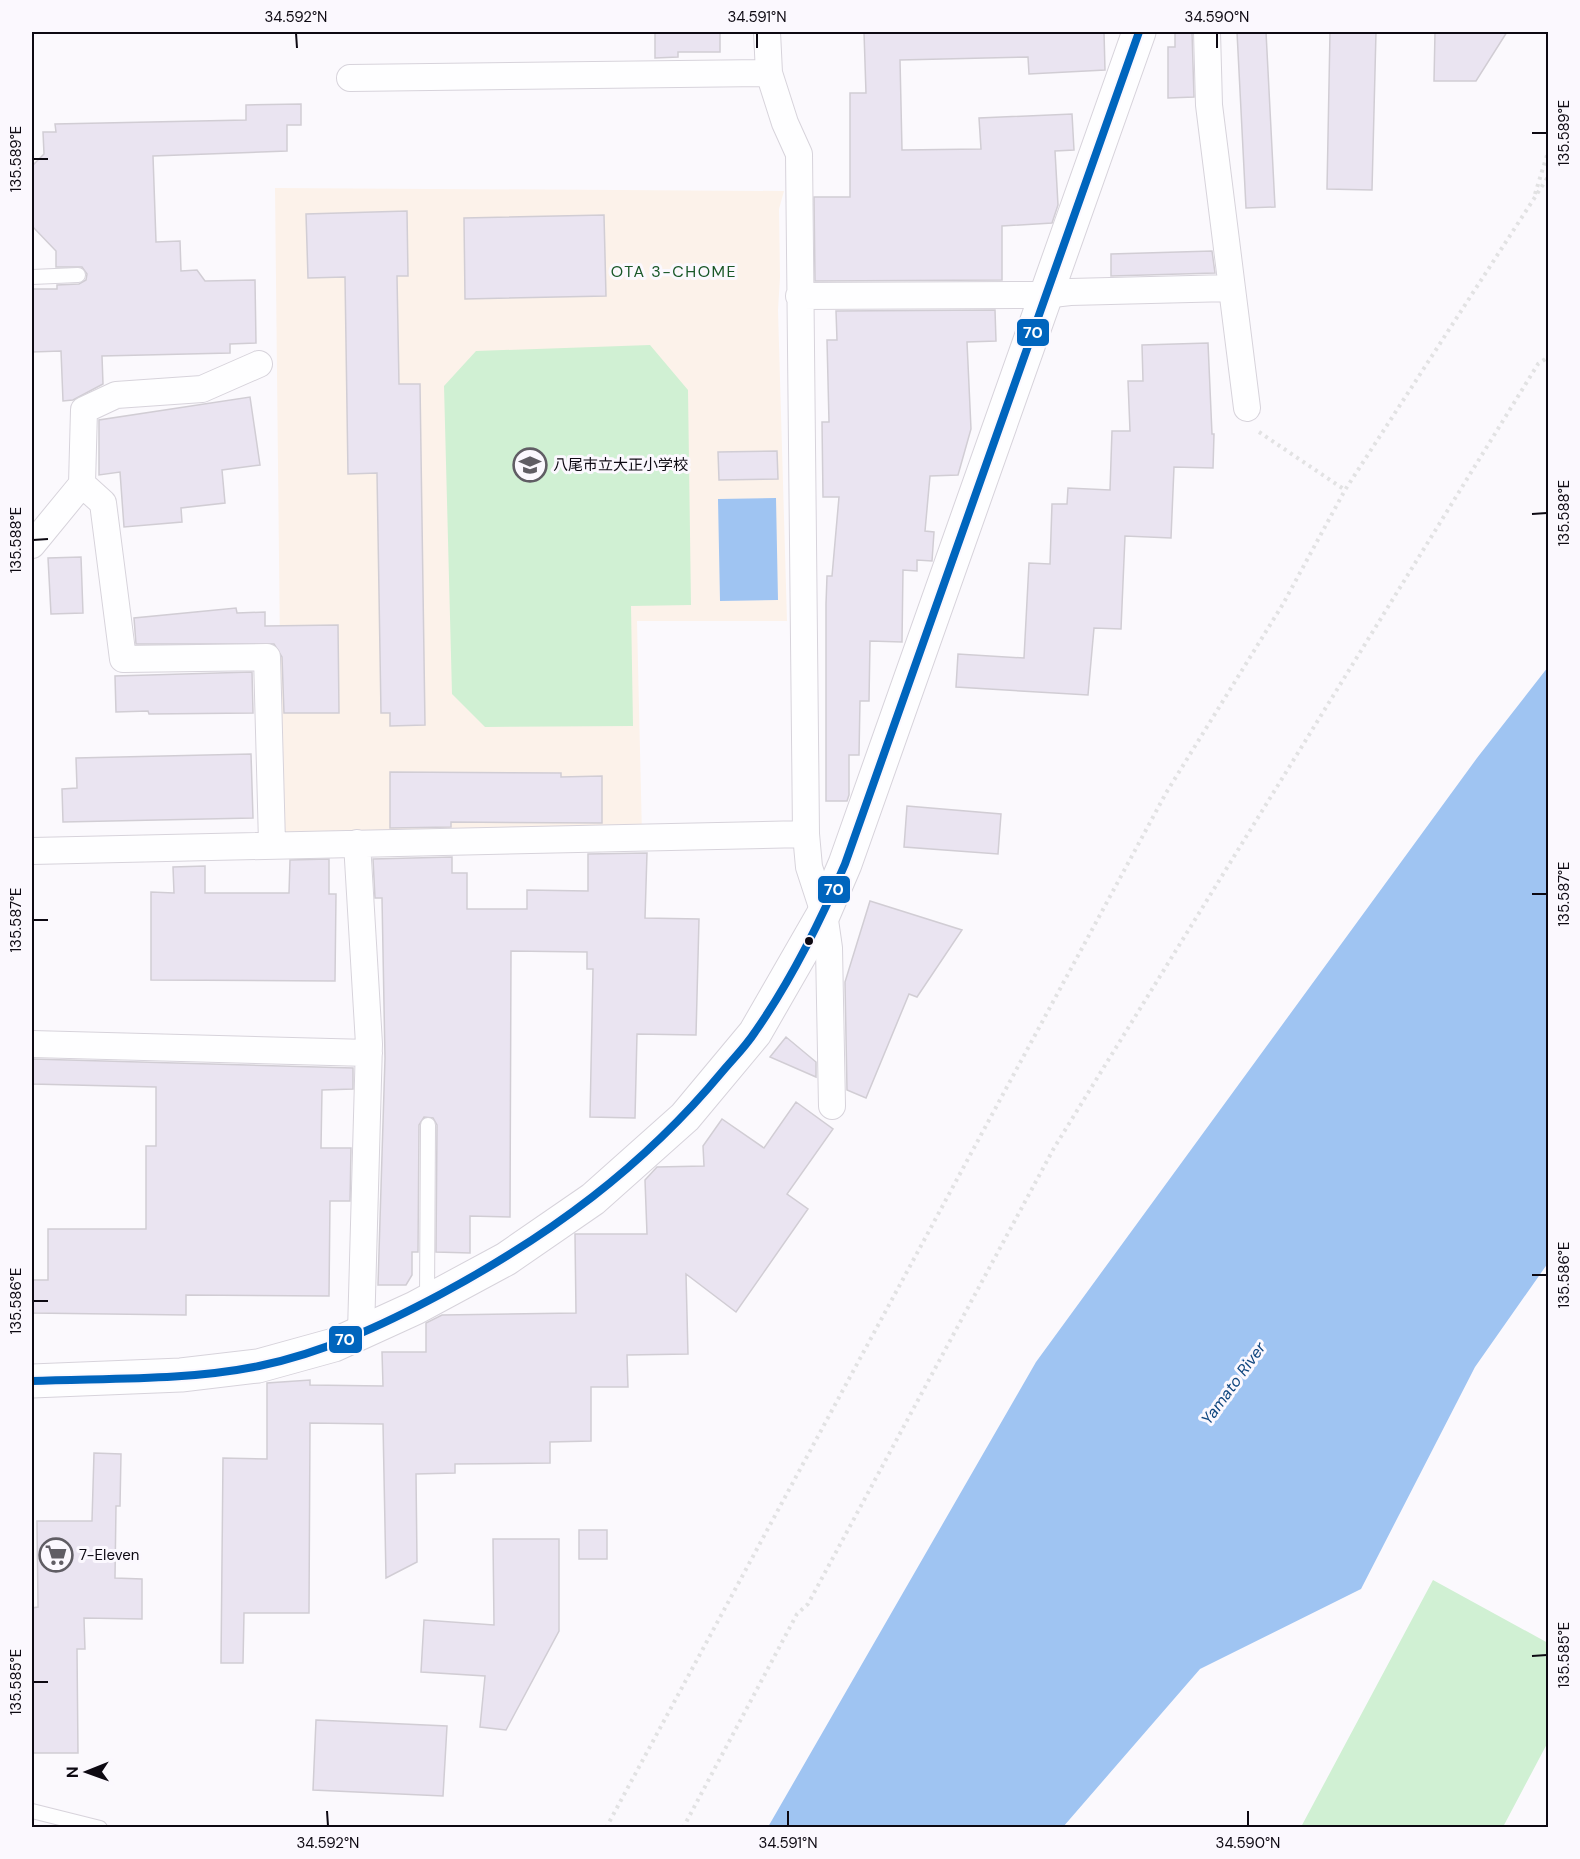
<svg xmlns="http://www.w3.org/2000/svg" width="1580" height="1859" font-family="'DM Sans','Noto Sans JP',sans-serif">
	<rect width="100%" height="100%" fill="#fbf9fd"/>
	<path fill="#fcf2ea" d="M 275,188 L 784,191 L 779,209 L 780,277 L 778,310 L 787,621 L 637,621 L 642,836 L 282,835 Z"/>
	<path fill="#d0f0d3" d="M 650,345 L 688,390 L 691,605 L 631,606 L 633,726 L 485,727 L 452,694 L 444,386 L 476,351 Z
		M 1433,1580 L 1548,1643 L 1548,1742 L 1503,1827 L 1301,1827 Z"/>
	<path fill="#9fc4f2" d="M 776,498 L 778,600 L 720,601 L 718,499 Z
		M 1548,667 L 1548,1263 L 1475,1367 L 1361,1589 L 1200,1669 L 1063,1827 L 768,1827 L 1036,1362 L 1477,758 Z"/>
	<path fill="#eae4f1" stroke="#d1cdd4" stroke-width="1.5" d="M 655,32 L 720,32 L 720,52 L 678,52 L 678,57 L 655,58 Z
		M 864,32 L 1104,32 L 1105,70 L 1029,74 L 1028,57 L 900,60 L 902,150 L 981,149 L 979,118 L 1072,114 L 1074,150 L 1055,151 L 1058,205 L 1052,223 L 1002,226 L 1002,280 L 815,281 L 814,197 L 850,197 L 850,93 L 866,93 Z
		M 1175,32 L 1192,32 L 1194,97 L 1168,98 L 1168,47 L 1175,47 Z
		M 1237,32 L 1266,32 L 1275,207 L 1246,208 Z
		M 1330,32 L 1376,32 L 1372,190 L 1327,189 Z
		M 1435,32 L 1507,32 L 1476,81 L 1434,81 Z
		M 301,104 L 301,125 L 287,125 L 287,151 L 153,156 L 156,242 L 180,241 L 181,271 L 197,270 L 205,281 L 255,280 L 256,343 L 230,344 L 230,353 L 102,356 L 103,384 L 73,400 L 63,401 L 61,351 L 32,352 L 32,289 L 57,289 L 57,285 L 79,284 L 86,280 L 87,274 L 82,267 L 56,267 L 56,251 L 32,226 L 32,166 L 44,154 L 43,132 L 56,132 L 55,124 L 246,120 L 246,105 Z
		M 407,211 L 408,276 L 397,276 L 399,384 L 420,384 L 425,725 L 390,726 L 390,713 L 381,713 L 377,473 L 348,474 L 345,277 L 308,278 L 306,214 Z
		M 604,215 L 606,296 L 465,299 L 464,218 Z
		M 1212,251 L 1215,273 L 1111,276 L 1111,254 Z
		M 995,310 L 996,341 L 967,342 L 971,429 L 958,475 L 930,476 L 925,531 L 934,532 L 932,561 L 917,560 L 917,571 L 903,570 L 902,642 L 870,641 L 869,701 L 860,701 L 859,755 L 849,755 L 849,795 L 847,801 L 826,801 L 826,604 L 827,576 L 832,576 L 839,497 L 823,497 L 822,422 L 829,422 L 827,340 L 837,340 L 836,311 Z
		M 1208,343 L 1212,434 L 1214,434 L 1213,468 L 1174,467 L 1171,538 L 1125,536 L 1121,629 L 1094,628 L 1088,695 L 956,687 L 958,654 L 1024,658 L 1029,563 L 1050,564 L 1052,504 L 1067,504 L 1068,488 L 1110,490 L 1112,431 L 1130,431 L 1128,381 L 1143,381 L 1142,345 Z
		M 250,397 L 260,465 L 222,470 L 225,503 L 181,508 L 182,522 L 124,527 L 120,472 L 99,475 L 99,420 Z
		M 777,451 L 778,479 L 719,480 L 718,452 Z
		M 81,557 L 83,613 L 51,614 L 48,558 Z
		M 236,608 L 237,613 L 265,612 L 265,626 L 338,625 L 339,713 L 284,713 L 282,657 L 274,644 L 136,644 L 134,618 Z
		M 252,672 L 253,713 L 149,714 L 148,711 L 116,712 L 115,676 Z
		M 251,754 L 253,818 L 63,822 L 62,789 L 77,788 L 76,758 Z
		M 390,772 L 561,773 L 561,777 L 602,776 L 602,823 L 451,822 L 451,827 L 390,828 Z
		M 907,806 L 1001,814 L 998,854 L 904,847 Z
		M 647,853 L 645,918 L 699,919 L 696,1035 L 637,1034 L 635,1118 L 590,1117 L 593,969 L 587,969 L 587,952 L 511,951 L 510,1217 L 470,1216 L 470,1253 L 436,1252 L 437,1125 L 433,1118 L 424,1117 L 419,1125 L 418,1252 L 412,1252 L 412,1275 L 406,1285 L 378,1285 L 385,1058 L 382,898 L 375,898 L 373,859 L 452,857 L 452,873 L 467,873 L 467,909 L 527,909 L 527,890 L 588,891 L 588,854 Z
		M 329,859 L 329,894 L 336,894 L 335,981 L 151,980 L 151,892 L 174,893 L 173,867 L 205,866 L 205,893 L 289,893 L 290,860 Z
		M 870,901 L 962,930 L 917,997 L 909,994 L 866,1098 L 847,1090 L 845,982 Z
		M 786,1037 L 816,1062 L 816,1077 L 770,1057 Z
		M 32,1059 L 353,1068 L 353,1089 L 322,1090 L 321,1148 L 351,1148 L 350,1201 L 330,1201 L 329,1296 L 186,1295 L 186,1315 L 32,1313 L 32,1280 L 48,1280 L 48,1229 L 146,1229 L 146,1146 L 156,1146 L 156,1087 L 32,1084 Z
		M 796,1102 L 833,1129 L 787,1194 L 808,1209 L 736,1312 L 686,1274 L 688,1354 L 627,1355 L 628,1387 L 591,1387 L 591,1441 L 550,1442 L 550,1463 L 455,1464 L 455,1473 L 416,1474 L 417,1562 L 386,1578 L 383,1424 L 310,1423 L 309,1613 L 244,1613 L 243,1663 L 221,1663 L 223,1458 L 267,1459 L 267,1383 L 310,1380 L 310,1385 L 383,1386 L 382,1352 L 426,1352 L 426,1323 L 442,1315 L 576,1313 L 575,1234 L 647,1234 L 645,1180 L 657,1167 L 704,1166 L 703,1146 L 722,1119 L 764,1148 Z
		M 94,1453 L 121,1454 L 120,1506 L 116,1506 L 115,1578 L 142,1579 L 142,1619 L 84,1618 L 85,1649 L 77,1649 L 78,1753 L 32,1753 L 32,1608 L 38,1607 L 37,1521 L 92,1521 Z
		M 579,1530 L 607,1530 L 607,1559 L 579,1559 Z
		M 493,1539 L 559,1539 L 559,1631 L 506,1730 L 480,1727 L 485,1676 L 421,1672 L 424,1620 L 494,1625 Z
		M 316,1720 L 447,1726 L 443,1796 L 313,1790 Z"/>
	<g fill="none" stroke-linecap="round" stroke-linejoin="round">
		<defs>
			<path id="lane" d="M 32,277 L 78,275
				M 427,1300 L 428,1125
				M 32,1811 L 100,1828"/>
			<path id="street" d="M 767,32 L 769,73 L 785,123 L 799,154 L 806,834 L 809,867 L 824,913 L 829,948 L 832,1106
				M 1207,32 L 1209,105 L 1247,408
				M 350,78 L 769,73
				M 799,296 L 1044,295 L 1070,292 L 1231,288
				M 82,484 L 103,503 L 123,659 L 267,657 L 272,843
				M 32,545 L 82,484 L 84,410 L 116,395 L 202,389 L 259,364
				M 357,843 L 369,1044 L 361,1332
				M 32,851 L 806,834
				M 32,1044 L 369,1053"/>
			<path id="primary" d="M 32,1381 L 181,1375 L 258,1366 L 334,1345 L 415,1308 L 506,1259 L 593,1199 L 685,1117 L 755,1033 L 824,913 L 845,864 L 1139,32"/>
		</defs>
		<use href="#lane" stroke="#d7d3db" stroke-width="16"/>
		<use href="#street" stroke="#d7d3db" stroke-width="28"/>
		<use href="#primary" stroke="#d7d3db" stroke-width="35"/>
		<path stroke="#e2e2e3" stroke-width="4" stroke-dasharray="3 4.5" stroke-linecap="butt" d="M 1535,194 L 1548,152
			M 1259,432 L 1345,490
			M 606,1828 L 1166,793 L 1283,604 L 1345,490 L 1548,177
			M 683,1828 L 797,1614 L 808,1604 L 1054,1148 L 1538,364 L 1548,357"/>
		<use href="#lane" stroke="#fefeff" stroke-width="14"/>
		<use href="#street" stroke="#fefeff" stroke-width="26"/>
		<use href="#primary" stroke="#fefeff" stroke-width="33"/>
		<defs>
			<path id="bus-1" d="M 32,1381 C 107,1378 185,1381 259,1366 C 323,1353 383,1325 441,1294 C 549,1236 643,1167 722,1072 C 733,1059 746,1046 755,1032 C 790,982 821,920 845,864 L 1139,32"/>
		</defs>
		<use href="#bus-1" stroke="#fbf8fe" stroke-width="12"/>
		<use href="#bus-1" stroke="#0065bd" stroke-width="8"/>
	</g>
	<path fill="none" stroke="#0d0912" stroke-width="2" d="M 296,33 L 297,48M 757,33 L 757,48M 1217,33 L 1217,48M 1532,133 L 1547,133M 33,159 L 48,159M 1532,514 L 1547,513M 33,540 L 48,539M 1532,894 L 1547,894M 33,920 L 48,920M 1532,1275 L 1547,1275M 33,1301 L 48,1301M 1532,1656 L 1547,1655M 33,1682 L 48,1682M 327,1811 L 328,1826M 788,1811 L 788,1826M 1248,1811 L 1248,1826"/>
	<defs>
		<symbol id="school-ring" viewBox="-11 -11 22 22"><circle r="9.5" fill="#fbf8fe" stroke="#605d64" stroke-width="1.5"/><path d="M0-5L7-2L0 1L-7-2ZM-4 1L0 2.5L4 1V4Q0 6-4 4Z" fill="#605d64"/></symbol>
		<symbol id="supermarket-ring" viewBox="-11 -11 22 22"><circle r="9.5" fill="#fbf8fe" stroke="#605d64" stroke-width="1.5"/><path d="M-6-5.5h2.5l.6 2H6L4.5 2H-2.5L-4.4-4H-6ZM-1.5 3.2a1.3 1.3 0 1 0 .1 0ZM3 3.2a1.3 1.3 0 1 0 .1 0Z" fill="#605d64"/></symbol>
	</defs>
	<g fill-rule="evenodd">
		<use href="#school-ring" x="511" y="446" width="38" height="38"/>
		<use href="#supermarket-ring" x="37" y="1536" width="38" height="38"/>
	</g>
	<circle fill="#0d0912" stroke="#fbf8fe" stroke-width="2" cx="809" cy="941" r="5"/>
	<g text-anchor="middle" stroke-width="6" stroke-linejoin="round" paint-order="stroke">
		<g font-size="15" fill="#0d0912" stroke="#fbf8fe" text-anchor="start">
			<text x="553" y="470">八尾市立大正小学校</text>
			<text x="79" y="1560">7-Eleven</text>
		</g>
		<g font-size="16" letter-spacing="1.5" fill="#195727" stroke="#fbf8fe">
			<text x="674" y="277">OTA 3-CHOME</text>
		</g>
		<g font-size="16" font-style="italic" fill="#0e457e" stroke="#fbf8fe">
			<text transform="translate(1233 1383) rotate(-54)" y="6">Yamato River</text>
		</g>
	</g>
	<g stroke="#fbf8fe" stroke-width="2">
		<rect x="1016" y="318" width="34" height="29" rx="6" fill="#0065bd"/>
		<rect x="817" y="875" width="34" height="29" rx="6" fill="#0065bd"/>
		<rect x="328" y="1325" width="35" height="29" rx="6" fill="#0065bd"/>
	</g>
	<g font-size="16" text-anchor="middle" font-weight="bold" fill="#fff">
		<text x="1033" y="338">70</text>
		<text x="834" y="895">70</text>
		<text x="345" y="1345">70</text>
	</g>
	<rect width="1580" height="1859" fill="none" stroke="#fbf8fe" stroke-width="66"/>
	<g transform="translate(87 1772) rotate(269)" stroke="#fbf8fe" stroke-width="4.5" paint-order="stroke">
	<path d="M0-4.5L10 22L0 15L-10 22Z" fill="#0d0912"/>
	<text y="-9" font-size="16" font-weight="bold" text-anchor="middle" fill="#0d0912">N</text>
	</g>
	<rect x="33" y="33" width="1514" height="1793" fill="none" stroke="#0d0912" stroke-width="2"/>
	<g font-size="15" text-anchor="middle" fill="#0d0912">
		<text x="296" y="22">34.592°N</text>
		<text x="757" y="22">34.591°N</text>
		<text x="1217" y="22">34.590°N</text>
		<text transform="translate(1564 133) rotate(-90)" y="5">135.589°E</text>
		<text transform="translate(16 159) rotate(-90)" y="5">135.589°E</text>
		<text transform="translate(1564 513) rotate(-90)" y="5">135.588°E</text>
		<text transform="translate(16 540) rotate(-90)" y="5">135.588°E</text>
		<text transform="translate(1564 894) rotate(-90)" y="5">135.587°E</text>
		<text transform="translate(16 920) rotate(-90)" y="5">135.587°E</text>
		<text transform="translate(1564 1275) rotate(-90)" y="5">135.586°E</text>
		<text transform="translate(16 1301) rotate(-90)" y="5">135.586°E</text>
		<text transform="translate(1564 1655) rotate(-90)" y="5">135.585°E</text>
		<text transform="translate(16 1682) rotate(-90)" y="5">135.585°E</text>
		<text x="328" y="1848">34.592°N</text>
		<text x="788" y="1848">34.591°N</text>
		<text x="1248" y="1848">34.590°N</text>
	</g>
</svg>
